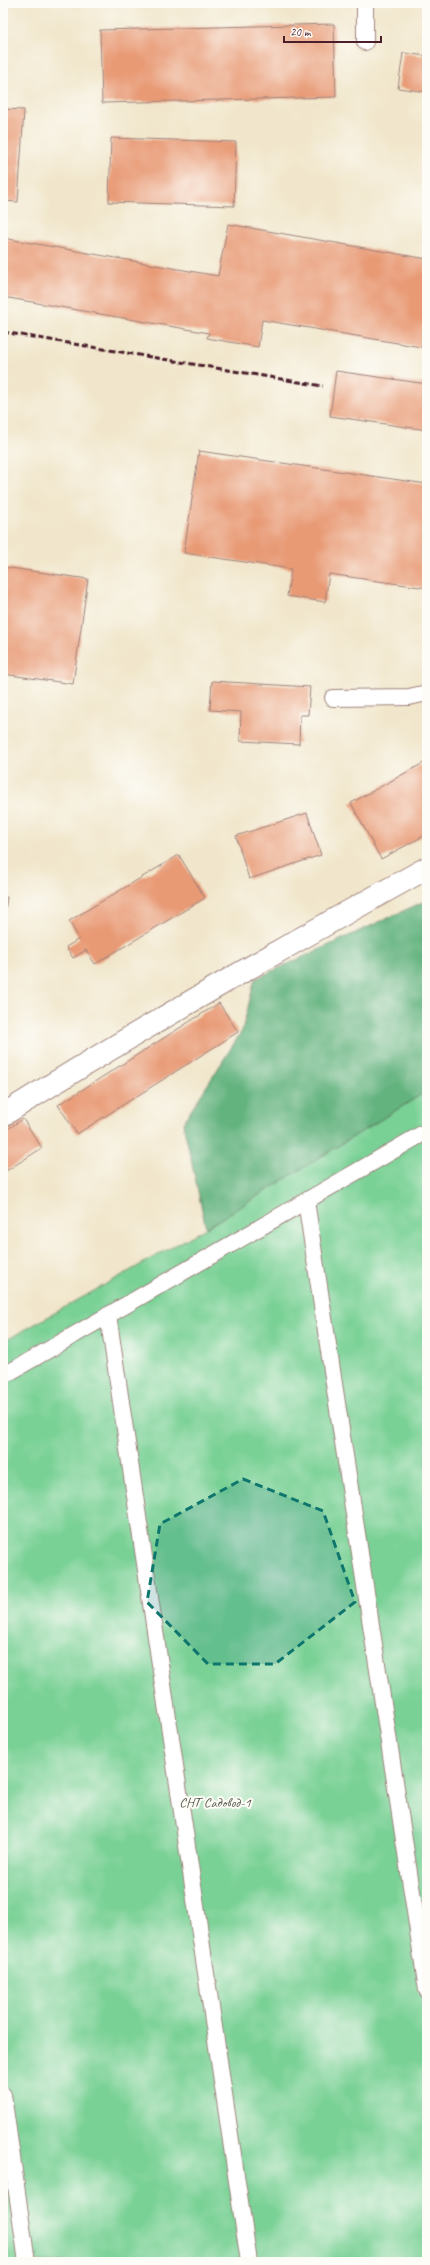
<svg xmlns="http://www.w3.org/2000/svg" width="430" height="2265" font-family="Caveat,sans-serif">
	<rect width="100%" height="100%" fill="#fdfcf7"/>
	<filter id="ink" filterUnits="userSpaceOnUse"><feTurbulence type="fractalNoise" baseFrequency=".025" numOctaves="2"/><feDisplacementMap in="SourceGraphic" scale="8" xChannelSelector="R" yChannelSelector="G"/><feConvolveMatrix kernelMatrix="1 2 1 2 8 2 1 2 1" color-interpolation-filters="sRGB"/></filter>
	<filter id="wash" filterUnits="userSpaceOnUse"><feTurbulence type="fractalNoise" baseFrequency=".012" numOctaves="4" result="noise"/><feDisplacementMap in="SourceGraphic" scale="16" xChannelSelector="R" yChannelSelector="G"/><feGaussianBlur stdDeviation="0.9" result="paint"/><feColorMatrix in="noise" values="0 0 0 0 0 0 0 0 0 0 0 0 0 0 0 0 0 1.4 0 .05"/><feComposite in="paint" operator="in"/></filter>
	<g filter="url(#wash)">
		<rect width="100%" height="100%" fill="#f1e6cb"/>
		<path fill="#7ad196" stroke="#627860" d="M 427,1091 L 427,2262 L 3,2262 L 3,1342 L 206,1228 Z"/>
		<path fill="#63b37f" stroke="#566955" d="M 427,900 L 427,1091 L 206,1228 L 183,1123 L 242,1031 L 255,979 Z"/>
		<g id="blocks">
			<path fill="#e89a74" d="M 334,24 L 336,97 L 102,103 L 100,30 Z
				M 403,53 L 427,56 L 427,92 L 398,88 Z
				M 3,109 L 24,110 L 18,202 L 3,201 Z
				M 111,138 L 236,142 L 234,206 L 109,202 Z
				M 228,224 L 427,259 L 427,348 L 262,320 L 258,347 L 207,338 L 209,333 L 3,297 L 3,238 L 218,276 Z
				M 336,371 L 427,384 L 427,430 L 330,416 Z
				M 199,451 L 427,484 L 427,588 L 329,574 L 325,602 L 287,596 L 291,569 L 184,553 Z
				M 3,567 L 88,579 L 73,684 L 3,674 Z
				M 212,681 L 310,687 L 308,715 L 300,715 L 299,744 L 240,741 L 241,712 L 210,710 Z
				M 427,761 L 427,834 L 381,859 L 351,803 Z
				M 307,813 L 321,855 L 249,879 L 236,836 Z
				M 179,855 L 205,898 L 95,964 L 86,950 L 73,958 L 66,947 L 79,939 L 69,921 Z
				M 3,897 L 7,897 L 4,921 L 3,921 Z
				M 219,1003 L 238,1032 L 77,1134 L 58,1105 Z
				M 23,1119 L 42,1148 L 3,1173 L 3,1132 Z"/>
		</g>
	</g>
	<g filter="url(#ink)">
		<use href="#blocks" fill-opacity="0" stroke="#9e827b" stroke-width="1"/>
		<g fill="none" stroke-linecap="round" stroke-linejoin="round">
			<defs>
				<path id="service" d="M 365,3 L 365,42
					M 333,698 L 409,697 L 427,693
					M 306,1201 L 427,1990
					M 108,1315 L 249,2262
					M 3,1376 L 427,1131
					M 3,2095 L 27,2262"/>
				<path id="minor" d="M 3,1115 C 141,1028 284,947 427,868"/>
			</defs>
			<use href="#service" stroke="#9e827b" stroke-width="18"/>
			<use href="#minor" stroke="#9e827b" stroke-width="24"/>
			<use href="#service" stroke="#fff" stroke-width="16"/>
			<use href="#minor" stroke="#fff" stroke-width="22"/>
			<path stroke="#4a1f2b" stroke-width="3" stroke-dasharray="6 3" stroke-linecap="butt" d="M 3,332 L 323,386"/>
		</g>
	</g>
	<path fill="#0f766e" fill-opacity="0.2" stroke="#0f766e" stroke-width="3" stroke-dasharray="8 5" stroke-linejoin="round" d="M 243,1479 L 323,1511 L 355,1602 L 275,1664 L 208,1664 L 147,1602 L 160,1524 Z"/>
	<g text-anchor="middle" stroke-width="4" stroke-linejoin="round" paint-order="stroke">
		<g font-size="14" fill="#5b5d50" stroke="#fdfcf7">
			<text x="215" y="1807">СНТ Садовод-1</text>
		</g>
	</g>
	<rect width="430" height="2265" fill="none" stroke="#fdfcf7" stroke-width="16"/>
	<path d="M284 36v6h97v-6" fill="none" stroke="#4a1f2b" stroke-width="2"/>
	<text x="290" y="36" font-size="12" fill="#4a1f2b" stroke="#fdfcf7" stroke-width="3" paint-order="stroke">20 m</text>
</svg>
